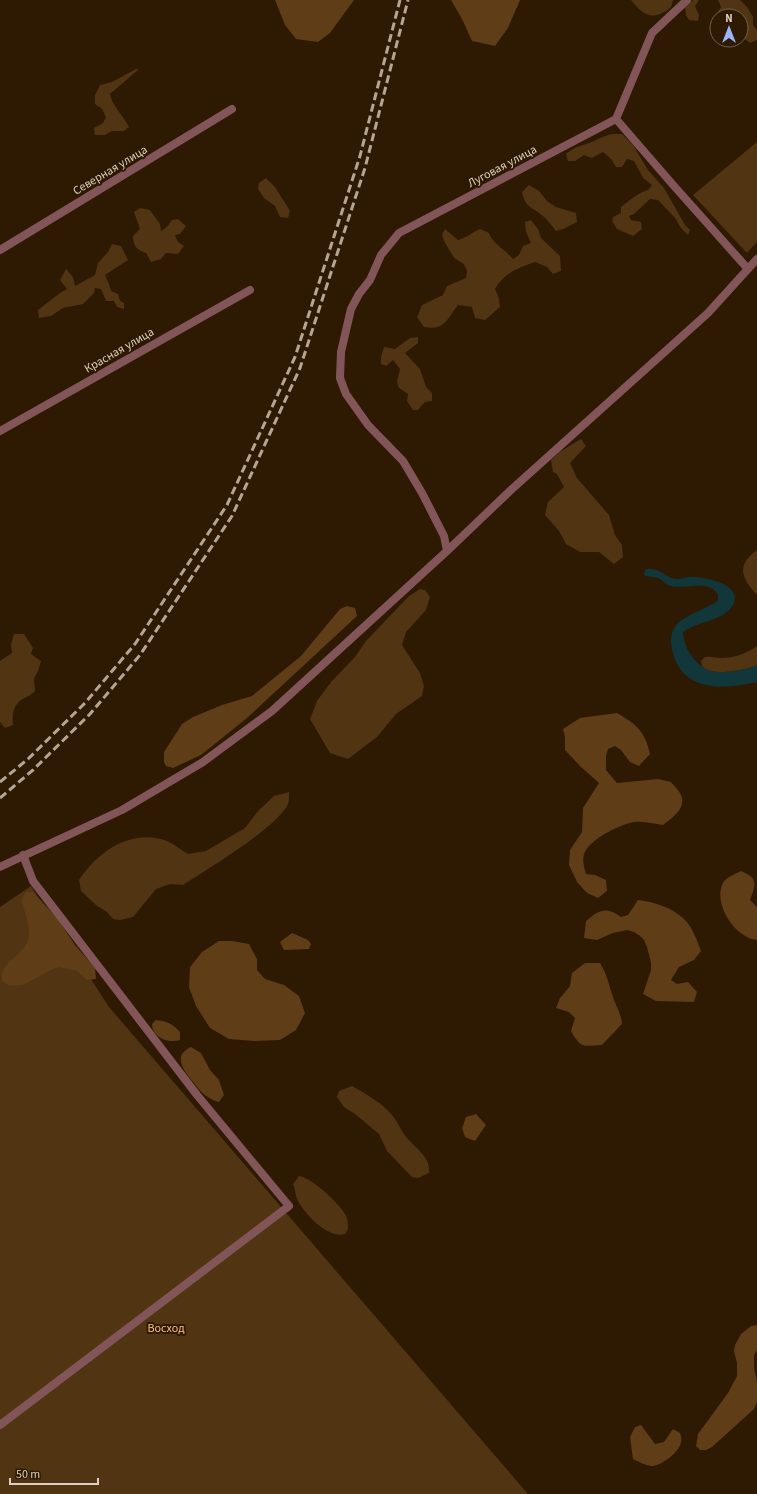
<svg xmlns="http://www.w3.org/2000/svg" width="757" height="1494" font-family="'Source Sans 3',sans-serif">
	<rect width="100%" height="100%" fill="#2e1902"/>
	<path fill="#513412" d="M 631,0 L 673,0 C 672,7 670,9 664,12 C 649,21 640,11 631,0 Z
		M 693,0 L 699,0 L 695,6 L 699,15 L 698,21 L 689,20 L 686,15 L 685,7 Z
		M 718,0 L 740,0 L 747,7 L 753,17 L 753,25 L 757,30 L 757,40 L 750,43 L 741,36 L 741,16 L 717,16 L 717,24 L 715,16 L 721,7 Z
		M 136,69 L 139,69 L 110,94 C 112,106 124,116 129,127 L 124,131 L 112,131 L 105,135 L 95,135 L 94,128 L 103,123 L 106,117 L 102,109 L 95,104 L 95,95 L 100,85 L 112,82 Z
		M 613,134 L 622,134 L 633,145 L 648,170 L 664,188 L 685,225 L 690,230 L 688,235 L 681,228 L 675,218 L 658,200 L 650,199 L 634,214 L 629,216 L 631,220 L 641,222 L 642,229 L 633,236 L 617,229 L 612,221 L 613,217 L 621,213 L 621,207 C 627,202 641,191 648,190 L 652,185 L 643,178 L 634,161 L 627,159 L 622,167 L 616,167 L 611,159 L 603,152 L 592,158 L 584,155 L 575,161 L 568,161 L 566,154 C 576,146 578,147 589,143 C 598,140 604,135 613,134 Z
		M 757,142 L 757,242 L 747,253 L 693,195 Z
		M 266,178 L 275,187 L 290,211 L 288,218 L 280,217 L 275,206 L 264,198 L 258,189 L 259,183 Z
		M 529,185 L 539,191 L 547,201 L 556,207 L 576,213 L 577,222 L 563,229 L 556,231 C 552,226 548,220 543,216 C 533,207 525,208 522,192 Z
		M 140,208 L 150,210 L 160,224 L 161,231 L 167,227 L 172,220 L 178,219 L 186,226 L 180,234 L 175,235 L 178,242 L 184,246 L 178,254 L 166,253 L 161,259 L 151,262 L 146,253 C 137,250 133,246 133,236 L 140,229 L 134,212 Z
		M 531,220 L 538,229 L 541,238 L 560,256 L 561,271 L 553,274 L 547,267 L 535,262 C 518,268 504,273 495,289 L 499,298 L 500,307 L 485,320 L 475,318 L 472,307 L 458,305 C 447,319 445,331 424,327 L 417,317 L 422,305 L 443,295 L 447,286 L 466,278 L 467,271 L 464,264 L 454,258 C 450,250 444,243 442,235 L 445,229 L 458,240 C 467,238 472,232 480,229 L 489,233 C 492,243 506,250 513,259 L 519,255 L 523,246 L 531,243 L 526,232 L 525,222 Z
		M 112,244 L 121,246 L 128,260 L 105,275 L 109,284 L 111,291 L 118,294 L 120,301 L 124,303 L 124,309 L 117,307 L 114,301 L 106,301 L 101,289 L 95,288 L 94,293 L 83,304 L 63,308 L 51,316 L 39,318 L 38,310 L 60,293 L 67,289 L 60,280 L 66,269 L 73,277 L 75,286 L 95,275 L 98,263 L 108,252 Z
		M 418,337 L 418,343 L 405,353 L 420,369 L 426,387 L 432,393 L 432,401 L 425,402 L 418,410 L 413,410 L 407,401 L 408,394 L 399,388 L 397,382 L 400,369 L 393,360 L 386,366 L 381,364 L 381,357 L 384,347 L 395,349 L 410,338 Z
		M 581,439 L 586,446 L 570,463 L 577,478 L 609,515 L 615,535 L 622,545 L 623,557 L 614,564 L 599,552 L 580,552 L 566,544 L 559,531 L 545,515 L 548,502 L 564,487 L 557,474 L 553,472 L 551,460 L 561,451 Z
		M 757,550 L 757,595 C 741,578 736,565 757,550 Z
		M 420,589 L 425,590 L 430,597 L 426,610 L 406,632 L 402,645 L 420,673 L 424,686 L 422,696 L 396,714 L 377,737 L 348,759 L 330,753 L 310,719 L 317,701 L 331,682 L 355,657 L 366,641 L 409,596 Z
		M 14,634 L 24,634 L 33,648 L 31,654 L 41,661 L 38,671 L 34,678 L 35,691 C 30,696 26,697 21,700 C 13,706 12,716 13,725 L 5,728 L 0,722 L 0,661 L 12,653 L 11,644 Z
		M 757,646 L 757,665 C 747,670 721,674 710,671 C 707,670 704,668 702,666 L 701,661 L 705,657 C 711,656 715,658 721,658 C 734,658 746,654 757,646 Z
		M 289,792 C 289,796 289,801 288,804 C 277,828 207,869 183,885 L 170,884 L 156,889 L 133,917 L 120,920 L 113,919 L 107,912 L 97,906 L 81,891 L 79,880 C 98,851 132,828 167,841 C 174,844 181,850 188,854 L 206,851 L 245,828 L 258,811 L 274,796 Z
		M 31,886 L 109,1007 L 528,1494 L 0,1494 L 0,907 Z
		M 352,1086 C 366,1094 381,1102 392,1115 C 398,1122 401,1131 407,1138 C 416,1149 431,1157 429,1173 L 418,1178 L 412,1177 L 387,1151 L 379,1134 L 355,1114 L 344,1107 L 337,1097 L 339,1091 Z
		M 299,1176 C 312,1178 338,1202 345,1214 C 348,1218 348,1224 348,1229 L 345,1234 C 328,1239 304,1214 297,1199 C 295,1194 295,1188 293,1184 Z"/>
	<path fill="#5f3d16" d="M 275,0 L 354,0 L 330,33 L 318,42 L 296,39 L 285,25 Z
		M 451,0 L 520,0 L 508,28 L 495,46 L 472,41 L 463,21 Z
		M 347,606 L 355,608 L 357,616 L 247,718 L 201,755 L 173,768 L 166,766 L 164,762 L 164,752 L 182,724 L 193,717 L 222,705 L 252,696 L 301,656 L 340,609 Z
		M 617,713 C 636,724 645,731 650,754 L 639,766 L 630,762 L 621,750 L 615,746 L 608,749 L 606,756 L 606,770 L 617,783 L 658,779 L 671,782 C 674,786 679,790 681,795 C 687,808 672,818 663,825 C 654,824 643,821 635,822 C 622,823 592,839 586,850 C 581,858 584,866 586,874 L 595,875 L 606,880 L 607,891 L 598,898 L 587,893 L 577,882 L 569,865 L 570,850 L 582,832 L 583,808 L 599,783 L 581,767 L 565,750 L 565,737 L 563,729 L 580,718 Z
		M 741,871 C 757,878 757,882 750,900 L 757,907 L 757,940 C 736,938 714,906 722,885 C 724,878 735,874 741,871 Z
		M 26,892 L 33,892 L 57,918 L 75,945 L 95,968 L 96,979 L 87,980 L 77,971 L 59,967 L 53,969 L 23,985 L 10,986 L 2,981 C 0,960 23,957 28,940 C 31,927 25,913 21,900 Z
		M 638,900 C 654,902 671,907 683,918 C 692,926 697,940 701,951 L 694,960 L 679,967 L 671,980 L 677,984 L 688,982 L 697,992 L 694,1002 L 656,1001 L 643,994 L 651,970 L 651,963 L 647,947 L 644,940 L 640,936 L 634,932 L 627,930 L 613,933 L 597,940 L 584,938 L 586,921 C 599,910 606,906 621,917 L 628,915 Z
		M 292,933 L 308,940 L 311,944 L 309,949 L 284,950 L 280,942 Z
		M 219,941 L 232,941 L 249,944 L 257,959 L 257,970 L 265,979 L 284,985 L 299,996 L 305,1013 L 296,1030 L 280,1040 L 254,1041 L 229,1039 L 210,1028 L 196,1006 L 189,987 L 190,967 L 202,952 Z
		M 585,963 L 600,963 C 607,974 609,985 613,997 C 616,1007 621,1012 622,1024 L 602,1045 C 583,1046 581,1049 571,1031 L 575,1018 L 569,1012 L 556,1008 L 560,998 L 570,986 L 572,973 Z
		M 156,1020 C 167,1021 173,1024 180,1032 L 180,1040 C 168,1044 152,1037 152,1024 Z
		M 191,1047 L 201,1053 L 210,1070 L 219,1080 L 224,1095 L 219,1102 C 214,1101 209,1098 205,1095 C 201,1092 197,1087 194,1083 C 185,1072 171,1056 191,1047 Z
		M 476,1114 L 486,1125 L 475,1141 L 465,1137 L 462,1128 L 466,1117 Z
		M 757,1325 L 757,1350 L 754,1355 L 754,1368 L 757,1382 L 757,1402 L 754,1409 L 712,1447 L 706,1450 L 700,1450 L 696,1446 L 698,1434 L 728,1393 L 737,1376 L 737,1363 L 734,1351 L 735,1345 L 741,1334 L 751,1326 Z
		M 641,1425 L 655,1444 L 664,1442 L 673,1429 L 680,1433 C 681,1436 682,1440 681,1442 C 680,1452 662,1465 653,1466 C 646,1466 639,1462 633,1459 L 630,1437 L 635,1427 Z"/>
	<path fill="#11373b" d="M 646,569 C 662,568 663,576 675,579 C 680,580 687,576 693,577 C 706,577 744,585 733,605 C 723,622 697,621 683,632 C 683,647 696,667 711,671 C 722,674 747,670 757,665 L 757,682 C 723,690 680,692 672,649 C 670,640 671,630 678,623 C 686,615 707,608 718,601 L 718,594 C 706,578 687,590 671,586 C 666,585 663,580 658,578 C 654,577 649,576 645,576 L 644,573 Z"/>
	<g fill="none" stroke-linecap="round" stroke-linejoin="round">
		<path stroke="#825658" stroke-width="8" d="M 616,119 L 674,186 L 748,269
			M 0,250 L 232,109
			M 0,431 L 250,290
			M 447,551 L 444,536 L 422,493 L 403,461 L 368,425 L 346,394 L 340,378 L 341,352 L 351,309 L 359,294 L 370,280 L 381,255 L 399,233 L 616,119 L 652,33 L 687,0
			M 0,867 L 122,810 L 203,762 L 272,711 L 447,551 L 512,489 L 708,313 L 757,259
			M 0,1425 L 289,1206 L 197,1095 L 33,881 L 23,855"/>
		<path stroke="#b4a595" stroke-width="3" stroke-dasharray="8 4" stroke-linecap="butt" d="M 0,782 L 28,759 L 85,703 L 135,644 L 227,505 L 295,357 L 360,156 L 400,0
			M 0,798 L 33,770 L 90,714 L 140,655 L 232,516 L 300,368 L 365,168 L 408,0"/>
	</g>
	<g text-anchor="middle" stroke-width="4" stroke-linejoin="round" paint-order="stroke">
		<g font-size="12" fill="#ddcfc1" stroke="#2e1902">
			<text transform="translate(502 166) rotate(-28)" y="4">Луговая улица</text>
			<text transform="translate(110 170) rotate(-31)" y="4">Северная улица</text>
			<text transform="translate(119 350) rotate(-30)" y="4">Красная улица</text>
		</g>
		<g font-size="12" fill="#f9c084" stroke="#2e1902">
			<text x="166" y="1332">Восход</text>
		</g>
	</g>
	<g transform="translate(729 28)"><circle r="19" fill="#2e1902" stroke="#74624e"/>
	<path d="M0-3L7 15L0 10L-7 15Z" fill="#9cb4fd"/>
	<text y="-6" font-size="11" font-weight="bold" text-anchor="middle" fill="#ddcfc1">N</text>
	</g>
	<path d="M10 1478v6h88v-6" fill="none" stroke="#ddcfc1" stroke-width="2"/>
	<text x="16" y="1478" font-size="12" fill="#ddcfc1" stroke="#2e1902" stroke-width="3" paint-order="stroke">50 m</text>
</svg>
